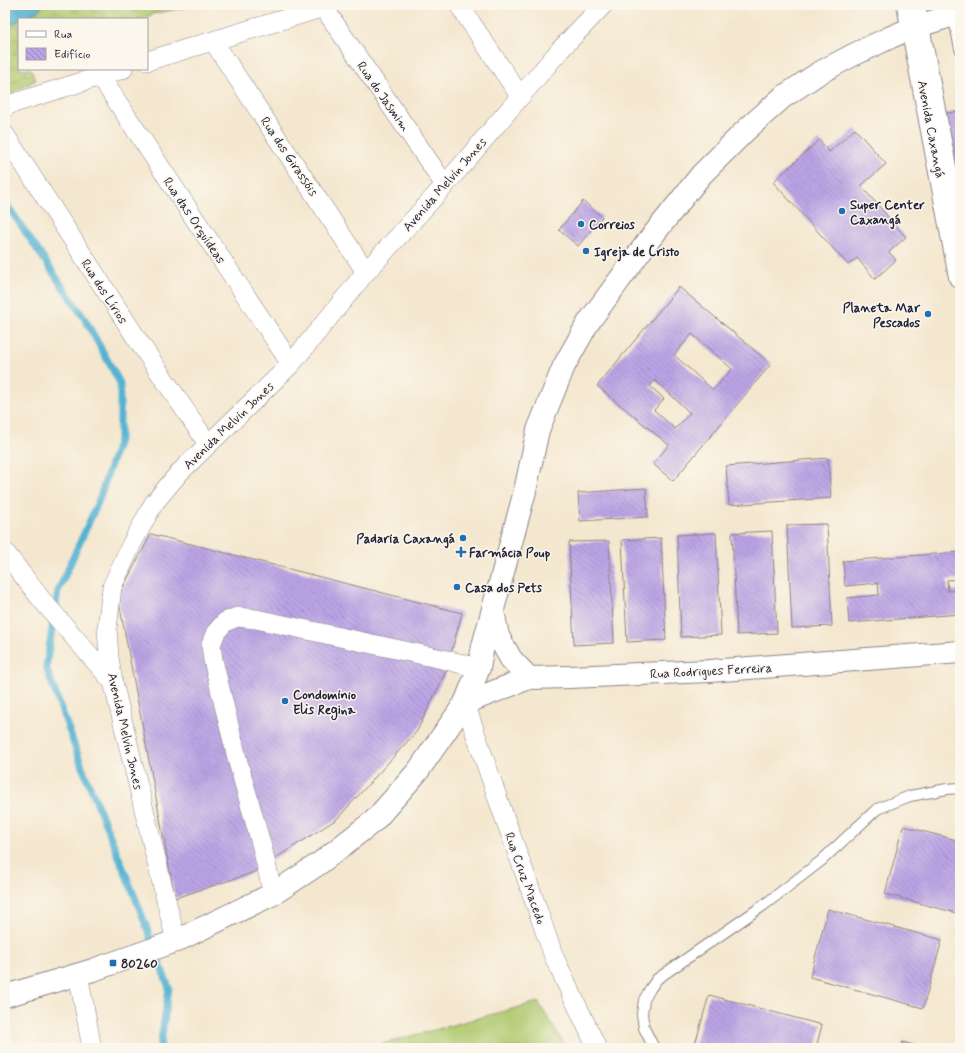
<svg xmlns="http://www.w3.org/2000/svg" width="965" height="1053" font-family="Mynerve,sans-serif">
	<defs>
		<pattern id="wetland-marsh" width="20" height="14" patternUnits="userSpaceOnUse"><rect width="20" height="14" fill="#b0c96e"/><path d="M1 5h8M5 5V1M11 12h8M15 12V8" fill="none" stroke="#97ac60"/></pattern>
		<pattern id="water-ripples" width="26" height="14" patternUnits="userSpaceOnUse"><rect width="26" height="14" fill="#54b3d2"/><path d="M2 4q2-2 4 0t4 0M15 11q2-2 4 0t4 0" fill="none" stroke="#4591ac"/></pattern>
		<pattern id="building-back-hatch" width="6" height="6" patternUnits="userSpaceOnUse"><rect width="6" height="6" fill="#bba4e5"/><path d="M-1 5l2 2M0 0l6 6M5-1l2 2" fill="none" stroke="#9885bb"/></pattern>
	</defs>
	<rect width="100%" height="100%" fill="#fbf7ec"/>
	<filter id="ink" filterUnits="userSpaceOnUse"><feTurbulence type="fractalNoise" baseFrequency=".025" numOctaves="2"/><feDisplacementMap in="SourceGraphic" scale="8" xChannelSelector="R" yChannelSelector="G"/><feConvolveMatrix kernelMatrix="1 2 1 2 8 2 1 2 1" color-interpolation-filters="sRGB"/></filter>
	<filter id="wash" filterUnits="userSpaceOnUse"><feTurbulence type="fractalNoise" baseFrequency=".012" numOctaves="4" result="noise"/><feDisplacementMap in="SourceGraphic" scale="16" xChannelSelector="R" yChannelSelector="G"/><feGaussianBlur stdDeviation="0.9" result="paint"/><feColorMatrix in="noise" values="0 0 0 0 0 0 0 0 0 0 0 0 0 0 0 0 0 1.4 0 .05"/><feComposite in="paint" operator="in"/></filter>
	<g filter="url(#wash)">
		<rect width="100%" height="100%" fill="#f4e7cf"/>
		<path fill="#b0c96e" stroke="#697654" d="M 538,1002 L 567,1048 L 367,1048 Z"/>
		<path fill="url(#wetland-marsh)" stroke="#697654" d="M 44,5 L 198,5 L 153,14 L 143,19 L 95,19 L 93,16 L 86,19 L 24,19 L 29,17 Z
			M 19,21 L 19,69 L 31,69 L 36,80 L 5,96 L 5,26 Z"/>
		<path fill="url(#water-ripples)" stroke="#3b6a86" d="M 5,5 L 44,5 C 36,11 30,19 19,19 L 19,21 L 5,26 Z"/>
		<g fill="none" stroke-linecap="round" stroke-linejoin="round">
			<path stroke="#54b3d2" stroke-width="7" d="M 5,202 L 86,321 L 120,383 L 120,437 L 99,500 L 58,591 L 46,667 L 83,769 L 139,907 L 169,988 L 160,1048"/>
		</g>
		<g id="blocks">
			<path fill="url(#building-back-hatch)" fill-rule="evenodd" d="M 960,111 L 960,202 L 942,114 Z
				M 855,129 L 886,164 L 861,186 L 906,237 L 889,252 L 896,260 L 875,279 L 857,258 L 848,265 L 773,182 L 819,140 L 829,152 Z
				M 583,201 L 602,217 L 578,246 L 559,230 Z
				M 679,287 L 771,364 L 673,481 L 653,464 L 669,445 L 597,386 ZM 692,334 L 732,369 L 713,390 L 674,355 ZM 655,380 L 690,413 L 675,429 L 654,410 L 664,399 L 650,386 Z
				M 828,458 L 831,498 L 729,505 L 726,466 Z
				M 646,488 L 648,517 L 580,521 L 578,493 Z
				M 827,524 L 832,626 L 792,628 L 787,525 Z
				M 772,531 L 777,633 L 737,635 L 732,533 Z
				M 716,533 L 721,635 L 681,637 L 677,535 Z
				M 151,534 L 462,613 L 446,672 L 417,731 L 337,819 L 252,873 L 175,898 L 118,597 Z
				M 661,538 L 666,640 L 627,642 L 622,540 Z
				M 609,541 L 614,643 L 574,645 L 569,542 Z
				M 960,552 L 960,579 L 947,580 L 948,591 L 960,590 L 960,614 L 849,623 L 847,598 L 879,595 L 878,583 L 845,586 L 843,561 Z
				M 903,826 L 960,841 L 960,914 L 885,894 Z
				M 828,909 L 942,940 L 923,1008 L 810,977 Z
				M 709,995 L 822,1025 L 816,1048 L 694,1048 Z
				M 903,1042 L 924,1048 L 901,1048 Z"/>
		</g>
	</g>
	<g filter="url(#ink)">
		<use href="#blocks" fill-opacity="0" stroke="#8b8485" stroke-width="1"/>
		<g fill="none" stroke-linecap="round" stroke-linejoin="round">
			<defs>
				<path id="service" d="M 920,5 L 960,213
					M 953,14 L 960,49
					M 654,1048 L 644,1028 L 642,1014 L 644,1000 L 650,989 L 657,979 L 764,905 L 821,861 L 877,809 L 910,796 L 947,789 L 960,788"/>
				<path id="minor" d="M 459,5 L 520,96
					M 324,8 L 445,185
					M 213,41 L 366,272
					M 147,61 L 331,5
					M 100,76 L 291,364
					M 5,108 L 8,105 L 123,69
					M 5,135 L 139,342 L 208,444
					M 5,552 L 41,599 L 113,682
					M 465,703 L 500,805 L 525,874 L 554,957 L 597,1048
					M 273,894 L 262,847 L 238,762 L 213,660 L 211,644 L 216,632 L 225,622 L 237,617 L 256,619 L 442,659 L 479,668
					M 176,941 L 113,682 L 109,657 L 107,629 L 112,587 L 131,545 L 154,503 L 179,473 L 250,404 L 291,364 L 366,272 L 445,185 L 560,50 L 603,5
					M 78,974 L 92,1048"/>
				<path id="tertiary" d="M 465,703 L 529,678 L 570,677 L 709,671 L 960,652"/>
				<path id="secondary" d="M 493,611 L 498,636 L 511,659 L 529,678
					M 5,996 L 93,970 L 176,941 L 273,894 L 320,863 L 375,820 L 418,771 L 465,703 L 479,668 L 483,646 L 525,491 L 538,430 L 564,366 L 588,323 L 645,245 L 701,175 L 746,130 L 783,97 L 819,73 L 853,55 L 891,37 L 912,28 L 960,13"/>
				<path id="primary" d="M 908,5 L 960,277"/>
			</defs>
			<use href="#service" stroke="#8b8485" stroke-width="12"/>
			<use href="#minor" stroke="#8b8485" stroke-width="20"/>
			<use href="#tertiary" stroke="#8b8485" stroke-width="24"/>
			<use href="#secondary" stroke="#8b8485" stroke-width="24"/>
			<use href="#primary" stroke="#8b8485" stroke-width="24"/>
			<use href="#service" stroke="#fff" stroke-width="10"/>
			<use href="#minor" stroke="#fff" stroke-width="19"/>
			<use href="#tertiary" stroke="#fff" stroke-width="22"/>
			<use href="#secondary" stroke="#fff" stroke-width="22"/>
			<use href="#primary" stroke="#fff" stroke-width="22"/>
		</g>
	</g>
	<g fill="#1f6fb2" stroke="#fbf7ec" stroke-width="1.5">
		<circle cx="842" cy="211" r="4"/>
		<circle cx="581" cy="224" r="4"/>
		<circle cx="586" cy="251" r="4"/>
		<circle cx="928" cy="314" r="4"/>
		<circle cx="463" cy="538" r="4"/>
		<path d="M459 546h4v4h4v4h-4v4h-4v-4h-4v-4h4z"/>
		<circle cx="457" cy="587" r="4"/>
		<circle cx="285" cy="701" r="4"/>
		<rect x="109" y="959" width="8" height="8" rx="2"/>
	</g>
	<g text-anchor="middle" stroke-width="3" stroke-linejoin="round" paint-order="stroke">
		<g font-size="13" fill="#22223b" stroke="#fbf7ec">
			<text transform="translate(384 96) rotate(55)" y="5">Rua do Jasmim</text>
			<text transform="translate(932 129) rotate(79)" y="5">Avenida Caxangá</text>
			<text transform="translate(290 156) rotate(56)" y="5">Rua dos Girassóis</text>
			<text transform="translate(444 184) rotate(-49)" y="5">Avenida Melvin Jones</text>
			<text transform="translate(195 220) rotate(56)" y="5">Rua das Orquídeas</text>
			<text transform="translate(105 291) rotate(57)" y="5">Rua dos Lírios</text>
			<text transform="translate(228 425) rotate(-44)" y="5">Avenida Melvin Jones</text>
			<text transform="translate(711 670) rotate(-3)" y="5">Rua Rodrigues Ferreira</text>
			<text transform="translate(126 731) rotate(77)" y="5">Avenida Melvin Jones</text>
			<text transform="translate(526 878) rotate(70)" y="5">Rua Cruz Macedo</text>
		</g>
		<g font-size="13" font-weight="bold" fill="#22223b" stroke="#fbf7ec" text-anchor="start">
			<text x="850" y="209">Super Center<tspan x="850" dy="15">Caxangá</tspan></text>
			<text x="589" y="229">Correios</text>
			<text x="594" y="256">Igreja de Cristo</text>
			<text x="920" y="312" text-anchor="end">Planeta Mar<tspan x="920" dy="15">Pescados</tspan></text>
			<text x="455" y="543" text-anchor="end">Padaria Caxangá</text>
			<text x="469" y="557">Farmácia Poup</text>
			<text x="465" y="592">Casa dos Pets</text>
			<text x="293" y="699">Condominio<tspan x="293" dy="15">Elis Regina</tspan></text>
			<text x="121" y="968">80260</text>
		</g>
	</g>
	<rect width="965" height="1053" fill="none" stroke="#fbf7ec" stroke-width="20"/>
	<rect x="18" y="18" width="130" height="52" fill="#fbf7ec" stroke="#a4a2a5"/>
	<rect x="26" y="31" width="20" height="6" fill="#ffffff" stroke="#a4a2a5"/>
	<text x="54" y="38" font-size="12" fill="#22223b">Rua</text>
	<rect x="26" y="48" width="20" height="12" fill="url(#building-back-hatch)" stroke="#a4a2a5"/>
	<text x="54" y="58" font-size="12" fill="#22223b">Edifício</text>
</svg>
